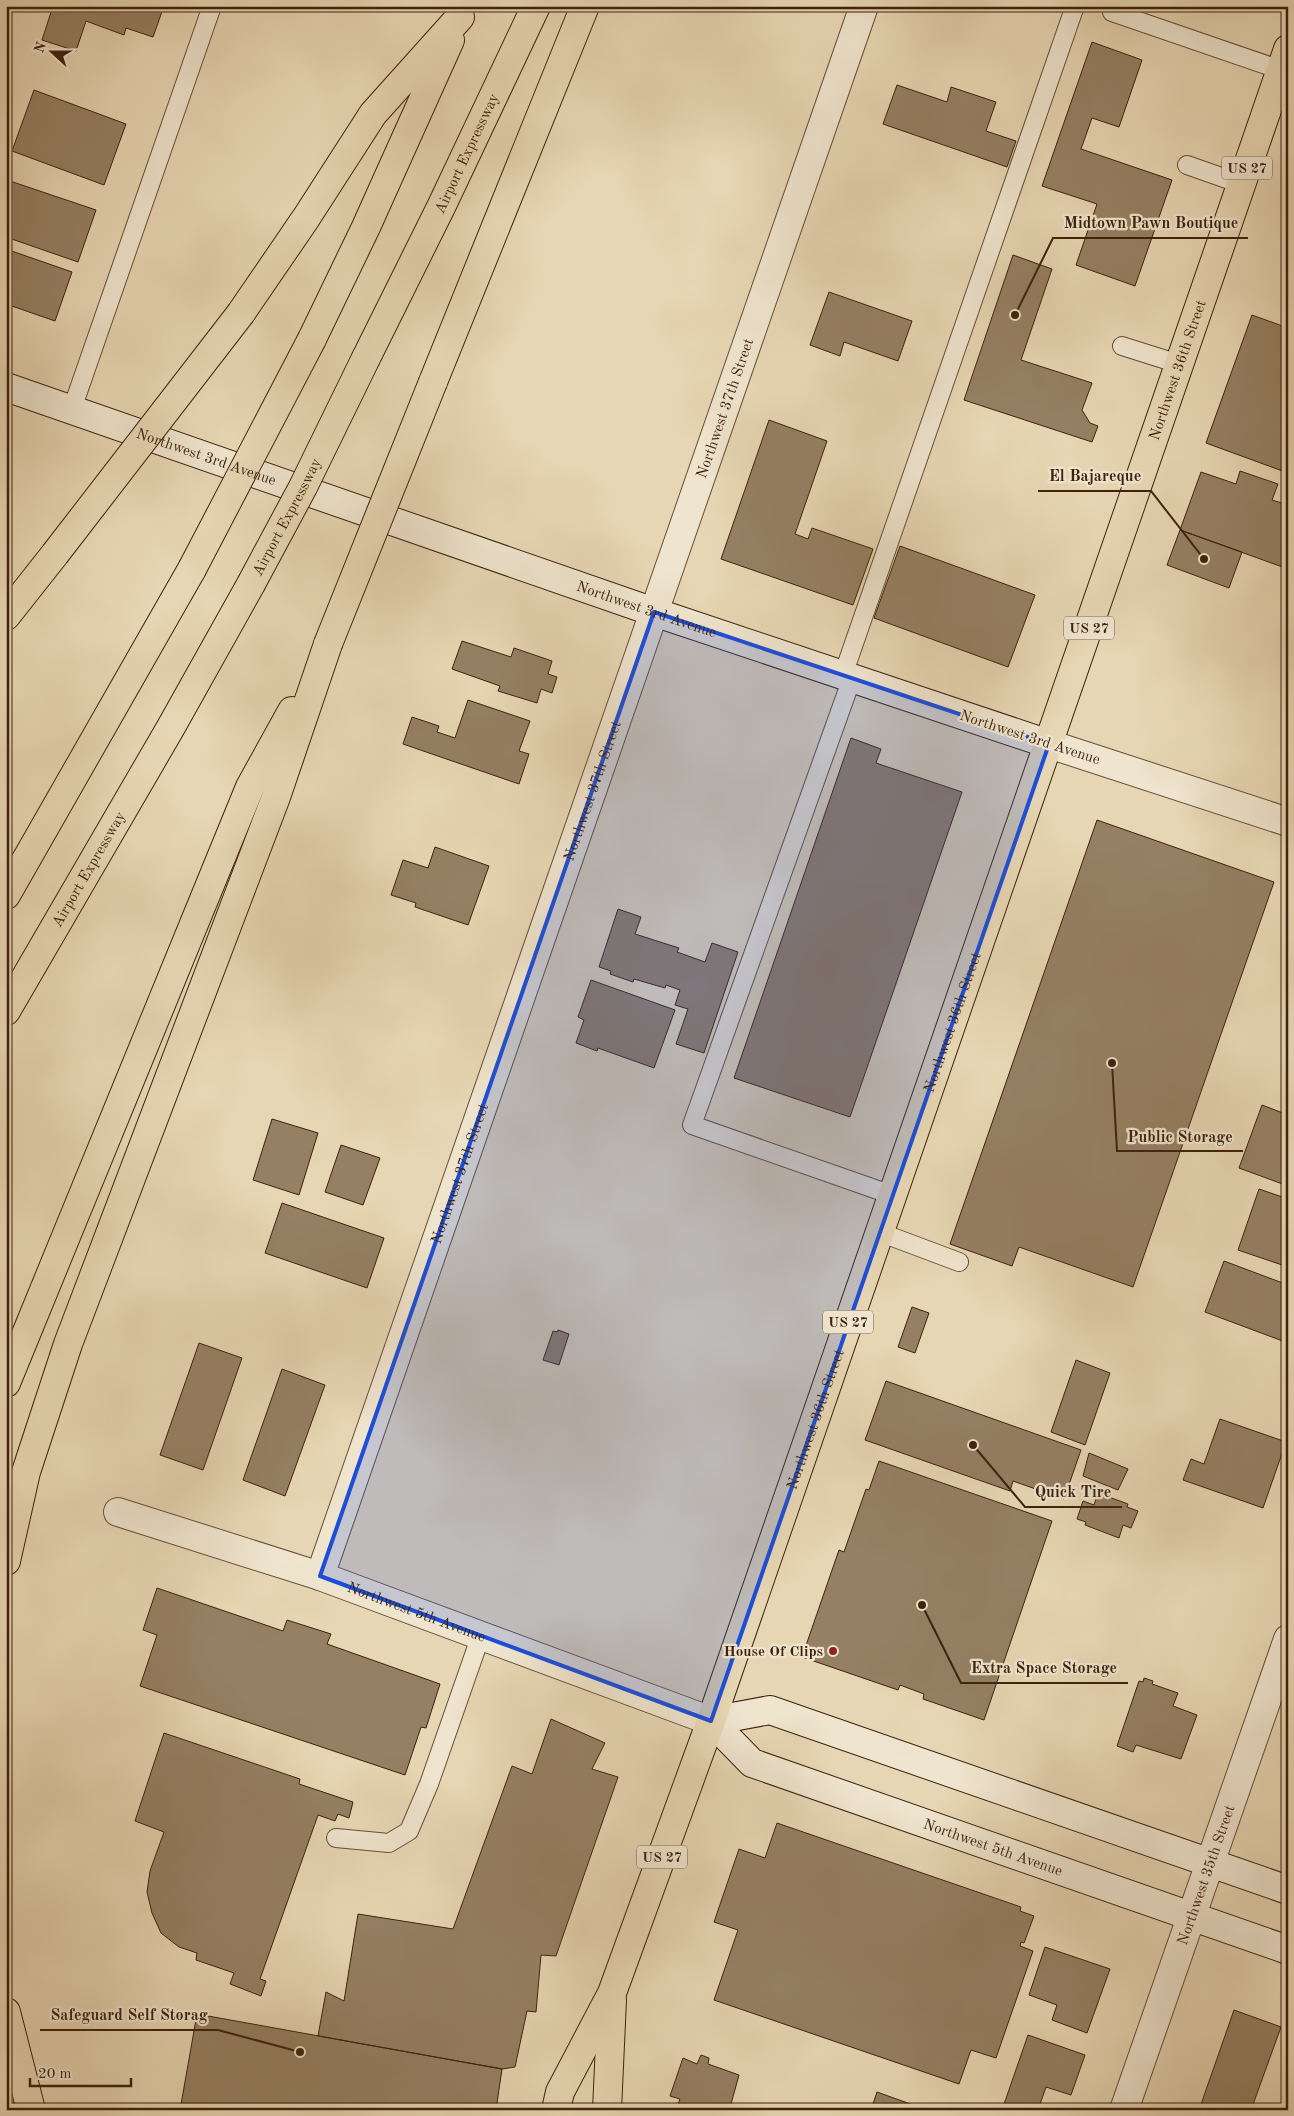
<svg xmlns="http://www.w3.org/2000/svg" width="1294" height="2116" font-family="'Old Standard TT',serif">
	<rect width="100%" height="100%" fill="#e7d6b3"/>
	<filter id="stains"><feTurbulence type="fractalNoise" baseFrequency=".004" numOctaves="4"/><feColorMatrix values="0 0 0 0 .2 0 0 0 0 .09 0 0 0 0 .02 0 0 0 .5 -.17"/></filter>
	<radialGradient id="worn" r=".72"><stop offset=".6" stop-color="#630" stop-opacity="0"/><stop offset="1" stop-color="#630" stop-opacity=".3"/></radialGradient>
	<path fill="#958063" stroke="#3c220c" d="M 53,6 L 164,6 L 153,37 L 126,28 L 124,35 L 86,21 L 76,51 L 42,40 Z
		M 1092,42 L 1142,60 L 1119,127 L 1092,118 L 1081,149 L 1172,180 L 1135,286 L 1076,265 L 1097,204 L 1042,186 Z
		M 897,85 L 947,102 L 951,87 L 996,102 L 986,131 L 1016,141 L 1007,167 L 883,124 Z
		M 34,90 L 126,124 L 104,185 L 12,151 Z
		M 7,180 L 96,210 L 78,262 L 6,237 Z
		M 6,249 L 72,272 L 55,321 L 6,304 Z
		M 1013,255 L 1052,269 L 1021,360 L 1092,383 L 1082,410 L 1090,423 L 1098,426 L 1092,442 L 964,400 Z
		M 829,292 L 912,321 L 898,361 L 844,342 L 840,356 L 810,345 Z
		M 1252,315 L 1288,328 L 1288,473 L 1206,443 Z
		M 769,420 L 827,441 L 795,534 L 808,539 L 812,528 L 873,549 L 853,605 L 721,559 Z
		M 1240,471 L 1278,484 L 1272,500 L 1288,505 L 1288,569 L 1180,530 L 1201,472 L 1236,484 Z
		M 1180,530 L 1242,552 L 1229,588 L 1167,565 Z
		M 900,546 L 1035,595 L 1008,667 L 874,618 Z
		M 462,641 L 511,657 L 514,648 L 552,661 L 548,674 L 557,677 L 552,693 L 541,689 L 537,703 L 498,691 L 500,686 L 452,669 Z
		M 468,700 L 530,721 L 519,751 L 529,754 L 519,784 L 403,744 L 412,717 L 439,726 L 437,732 L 455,738 Z
		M 851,738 L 881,749 L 876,763 L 962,792 L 850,1117 L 734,1078 Z
		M 1097,820 L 1274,882 L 1133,1287 L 1019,1247 L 1012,1266 L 950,1244 Z
		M 435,847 L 489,866 L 468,925 L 415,907 L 416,903 L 391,895 L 403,860 L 428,868 Z
		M 618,909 L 641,917 L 635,934 L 679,948 L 677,952 L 705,962 L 712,943 L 738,952 L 704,1053 L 676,1044 L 688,1009 L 675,1005 L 680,990 L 666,985 L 665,988 L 634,979 L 633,982 L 610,974 L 611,971 L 599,967 Z
		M 591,980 L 675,1010 L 654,1068 L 598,1048 L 597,1051 L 576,1043 L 584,1020 L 578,1017 Z
		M 1262,1105 L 1288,1115 L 1288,1186 L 1239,1168 Z
		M 272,1119 L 318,1133 L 299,1195 L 253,1180 Z
		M 341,1145 L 380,1158 L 363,1205 L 325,1192 Z
		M 1259,1189 L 1288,1199 L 1288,1267 L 1238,1250 Z
		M 282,1203 L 384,1238 L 367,1288 L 265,1253 Z
		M 1224,1261 L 1288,1285 L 1288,1343 L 1205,1312 Z
		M 912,1307 L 929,1313 L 915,1353 L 898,1347 Z
		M 558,1330 L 569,1334 L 559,1365 L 543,1360 L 553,1331 L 557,1332 Z
		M 199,1343 L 242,1358 L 203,1470 L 160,1455 Z
		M 1076,1360 L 1110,1373 L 1085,1445 L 1051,1432 Z
		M 282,1369 L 325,1385 L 285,1496 L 243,1480 Z
		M 886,1381 L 1081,1450 L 1064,1499 L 1013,1481 L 1010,1491 L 865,1440 Z
		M 1220,1419 L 1286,1442 L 1263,1508 L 1183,1480 L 1191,1459 L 1204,1464 Z
		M 1089,1453 L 1128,1469 L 1118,1490 L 1083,1476 Z
		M 879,1461 L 1052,1521 L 984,1720 L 923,1699 L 924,1694 L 900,1685 L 898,1690 L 802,1657 L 839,1550 L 844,1552 L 866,1489 L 869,1490 Z
		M 1098,1493 L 1128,1504 L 1127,1507 L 1138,1511 L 1131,1528 L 1123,1525 L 1119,1538 L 1085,1525 L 1086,1522 L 1077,1519 L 1083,1501 L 1094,1505 Z
		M 157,1588 L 283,1631 L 287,1620 L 331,1634 L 327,1644 L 440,1684 L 426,1728 L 421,1727 L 405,1775 L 140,1686 L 157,1635 L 143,1630 Z
		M 1144,1678 L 1153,1681 L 1152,1684 L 1178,1693 L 1173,1706 L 1197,1715 L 1181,1759 L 1136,1745 L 1133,1752 L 1117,1746 L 1139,1681 L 1143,1682 Z
		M 551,1719 L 605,1743 L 592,1769 L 618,1777 L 556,1956 L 541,1955 L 536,2012 L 527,2011 L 515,2067 L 502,2069 L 318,2036 L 326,1992 L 344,2001 L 358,1914 L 453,1929 L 512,1766 L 532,1774 Z
		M 164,1733 L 300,1779 L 299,1784 L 353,1802 L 349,1818 L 338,1814 L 335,1821 L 318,1815 L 260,1979 L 266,1981 L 261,1996 L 230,1984 L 234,1973 L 196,1960 L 197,1953 L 179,1947 L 161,1933 L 152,1913 L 147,1892 L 150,1871 L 164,1832 L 135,1821 Z
		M 777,1823 L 1021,1907 L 1020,1911 L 1034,1916 L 1024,1943 L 1021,1942 L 1020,1946 L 1033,1951 L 996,2058 L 971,2050 L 959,2084 L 714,2000 L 738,1930 L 714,1922 L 739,1849 L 765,1858 Z
		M 1045,1947 L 1110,1969 L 1087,2033 L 1052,2020 L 1057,2005 L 1029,1995 Z
		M 1234,2010 L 1281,2027 L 1251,2110 L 1199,2110 Z
		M 197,2014 L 502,2069 L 496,2110 L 180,2110 Z
		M 1028,2035 L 1085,2055 L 1071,2095 L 1046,2087 L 1038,2110 L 1002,2110 Z
		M 701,2055 L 709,2058 L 708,2064 L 739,2075 L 731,2104 L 743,2110 L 676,2110 L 680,2099 L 670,2096 L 683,2058 L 697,2064 Z
		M 877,2092 L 927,2110 L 871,2110 Z
		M 1288,2093 L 1288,2110 L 1282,2110 Z"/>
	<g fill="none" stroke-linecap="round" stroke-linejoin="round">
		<defs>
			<path id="lane" d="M 1112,12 L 1281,70
				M 1187,165 L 1241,184
				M 1122,346 L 1179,364
				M 72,409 L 212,6
				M 843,675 L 1075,6
				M 852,678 L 692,1125 L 892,1195
				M 879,1232 L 959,1262
				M 336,1838 L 389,1843 L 409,1831 L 429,1784 L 481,1635"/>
			<g id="street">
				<path d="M 1049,744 L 1288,822"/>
				<path id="s1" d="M 118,1512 L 320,1576 L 711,1721"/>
				<path id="s2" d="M 320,1576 L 864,6"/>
				<path id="s3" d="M 1124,2110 L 1288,1639"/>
			</g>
			<g id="secondary">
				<path id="s4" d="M 6,387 L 654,612 L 1049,744"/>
				<path id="s5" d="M 711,1721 L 752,1763 L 1288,1950"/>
				<path d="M 711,1721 L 770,1710 L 1288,1890"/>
			</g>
			<g id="primary">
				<path id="s6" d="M 556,2110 L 560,2092 L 612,1993 L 711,1721 L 1288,49"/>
				<path d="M 607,2110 L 612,2000"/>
			</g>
			<g id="highway">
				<path d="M 241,313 L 306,218 L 373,114 L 460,17"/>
				<path d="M 312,339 L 366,227 L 450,40"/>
				<path id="s7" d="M 366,358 L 442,205 L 536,6"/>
				<path d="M 433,382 L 585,6"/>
				<path d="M 6,616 L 55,554"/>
				<path d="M 6,895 L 192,569"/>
				<path id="s8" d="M 6,1011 L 171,727 L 251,584"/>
				<path d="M 6,1383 L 250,787 L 292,711"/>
				<path d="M 6,1561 L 26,1472 L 68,1344 L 276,797 L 328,644"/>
				<path d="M 6,2012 L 31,2110"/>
			</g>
		</defs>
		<use href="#lane" stroke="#674f36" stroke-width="20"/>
		<use href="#street" stroke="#674f36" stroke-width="30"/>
		<use href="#secondary" stroke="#3c220c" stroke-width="30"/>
		<use href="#primary" stroke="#3c220c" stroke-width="30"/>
		<use href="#highway" stroke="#3c220c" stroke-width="30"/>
		<use href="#lane" stroke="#efe4ce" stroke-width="18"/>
		<use href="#street" stroke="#efe4ce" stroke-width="28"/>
		<use href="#secondary" stroke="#efe4ce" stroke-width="28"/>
		<use href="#primary" stroke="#e7d6b3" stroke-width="28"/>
		<use href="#highway" stroke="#e7d6b3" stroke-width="28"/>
		<defs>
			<g id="highway-bridge">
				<path d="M 55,554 L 241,313"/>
				<path d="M 192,569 L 312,339"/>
				<path id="s9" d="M 251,584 L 303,487 L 366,358"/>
				<path d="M 328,644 L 433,382"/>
			</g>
		</defs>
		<use href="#highway-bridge" stroke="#3c220c" stroke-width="30" stroke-linecap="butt"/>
		<use href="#highway-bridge" stroke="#e7d6b3" stroke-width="28"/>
	</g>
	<path fill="#1d4ed8" fill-opacity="0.2" stroke="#1d4ed8" stroke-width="4" stroke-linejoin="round" d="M 654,612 L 1049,744 L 711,1721 L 320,1576 Z"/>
	<circle fill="#8f2418" stroke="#efe4ce" stroke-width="2" cx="833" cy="1651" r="5"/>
	<g text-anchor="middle" stroke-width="4.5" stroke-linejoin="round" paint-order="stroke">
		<g fill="#efe4ce" stroke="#725c46" stroke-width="1">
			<rect x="1222" y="156.5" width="50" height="23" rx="4"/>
			<rect x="1064" y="616.5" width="50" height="23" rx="4"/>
			<rect x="823" y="1310.5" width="50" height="23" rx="4"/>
			<rect x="637" y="1845.5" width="50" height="23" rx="4"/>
		</g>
		<g font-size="14" font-weight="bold" fill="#3c220c">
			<text x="1247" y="173">US 27</text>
			<text x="1089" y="633">US 27</text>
			<text x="848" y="1327">US 27</text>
			<text x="662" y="1862">US 27</text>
		</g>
		<g font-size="15" fill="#3c220c" stroke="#efe4ce">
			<text dy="5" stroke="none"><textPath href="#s7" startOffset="228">Airport Expressway</textPath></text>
			<text dy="5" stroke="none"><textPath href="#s6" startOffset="1849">Northwest 36th Street</textPath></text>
			<text dy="5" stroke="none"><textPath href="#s2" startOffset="1236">Northwest 37th Street</textPath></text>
			<text dy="5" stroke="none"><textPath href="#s4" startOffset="212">Northwest 3rd Avenue</textPath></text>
			<text dy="5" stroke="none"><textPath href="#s9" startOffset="76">Airport Expressway</textPath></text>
			<text dy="5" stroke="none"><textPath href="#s4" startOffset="678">Northwest 3rd Avenue</textPath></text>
			<text transform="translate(1030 737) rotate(18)" y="5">Northwest 3rd Avenue</text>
			<text dy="5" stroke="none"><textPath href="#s2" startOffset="831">Northwest 37th Street</textPath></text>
			<text dy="5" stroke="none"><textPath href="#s8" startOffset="164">Airport Expressway</textPath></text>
			<text dy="5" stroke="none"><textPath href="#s6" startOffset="1159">Northwest 36th Street</textPath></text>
			<text dy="5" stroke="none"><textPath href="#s2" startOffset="426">Northwest 37th Street</textPath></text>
			<text dy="5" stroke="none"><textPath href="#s6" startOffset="739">Northwest 36th Street</textPath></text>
			<text dy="5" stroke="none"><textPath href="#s1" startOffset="315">Northwest 5th Avenue</textPath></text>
			<text dy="5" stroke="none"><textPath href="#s5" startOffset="314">Northwest 5th Avenue</textPath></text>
			<text dy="5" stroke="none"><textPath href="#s3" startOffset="249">Northwest 35th Street</textPath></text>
		</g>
		<g font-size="15" font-weight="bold" fill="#3c220c" stroke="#efe4ce" text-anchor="end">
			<text x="823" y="1656">House Of Clips</text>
		</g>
	</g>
	<path fill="none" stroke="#3c220c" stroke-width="2" d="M1015 315L1053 238H1248M1204 559L1151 491H1038M1112 1063L1117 1151H1243M973 1445L1025 1507H1122M922 1605L961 1683H1128M300 2052L218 2030H40"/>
	<g fill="#3c220c" stroke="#efe4ce" stroke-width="2">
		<circle cx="1015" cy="315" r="5"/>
		<circle cx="1204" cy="559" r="5"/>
		<circle cx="1112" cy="1063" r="5"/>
		<circle cx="973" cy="1445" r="5"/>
		<circle cx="922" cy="1605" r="5"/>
		<circle cx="300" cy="2052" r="5"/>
	</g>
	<g font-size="16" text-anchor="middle" font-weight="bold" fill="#3c220c" stroke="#efe4ce" stroke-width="4.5" stroke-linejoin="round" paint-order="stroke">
		<text x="1151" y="228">Midtown Pawn Boutique</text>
		<text x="1095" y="481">El Bajareque</text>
		<text x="1180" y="1142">Public Storage</text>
		<text x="1073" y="1497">Quick Tire</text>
		<text x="1044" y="1673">Extra Space Storage</text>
		<text x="129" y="2020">Safeguard Self Storag</text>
	</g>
	<rect width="1294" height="2116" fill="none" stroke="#e7d6b3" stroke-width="25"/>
	<rect x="8" y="8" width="1279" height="2101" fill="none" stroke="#3c220c" stroke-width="2.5"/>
	<rect x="12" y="12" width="1269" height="2091" fill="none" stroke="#3c220c"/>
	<g transform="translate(52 52) rotate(291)" stroke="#efe4ce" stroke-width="4" paint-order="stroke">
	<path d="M0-4L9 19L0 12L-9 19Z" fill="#3c220c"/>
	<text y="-8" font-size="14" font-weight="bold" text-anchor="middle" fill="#3c220c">N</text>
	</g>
	<path d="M30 2078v8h101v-8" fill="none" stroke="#3c220c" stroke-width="2.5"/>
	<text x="38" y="2078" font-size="15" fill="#3c220c" stroke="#efe4ce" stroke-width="4" paint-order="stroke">20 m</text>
	<rect width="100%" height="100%" filter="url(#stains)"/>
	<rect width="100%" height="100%" fill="url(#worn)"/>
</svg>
